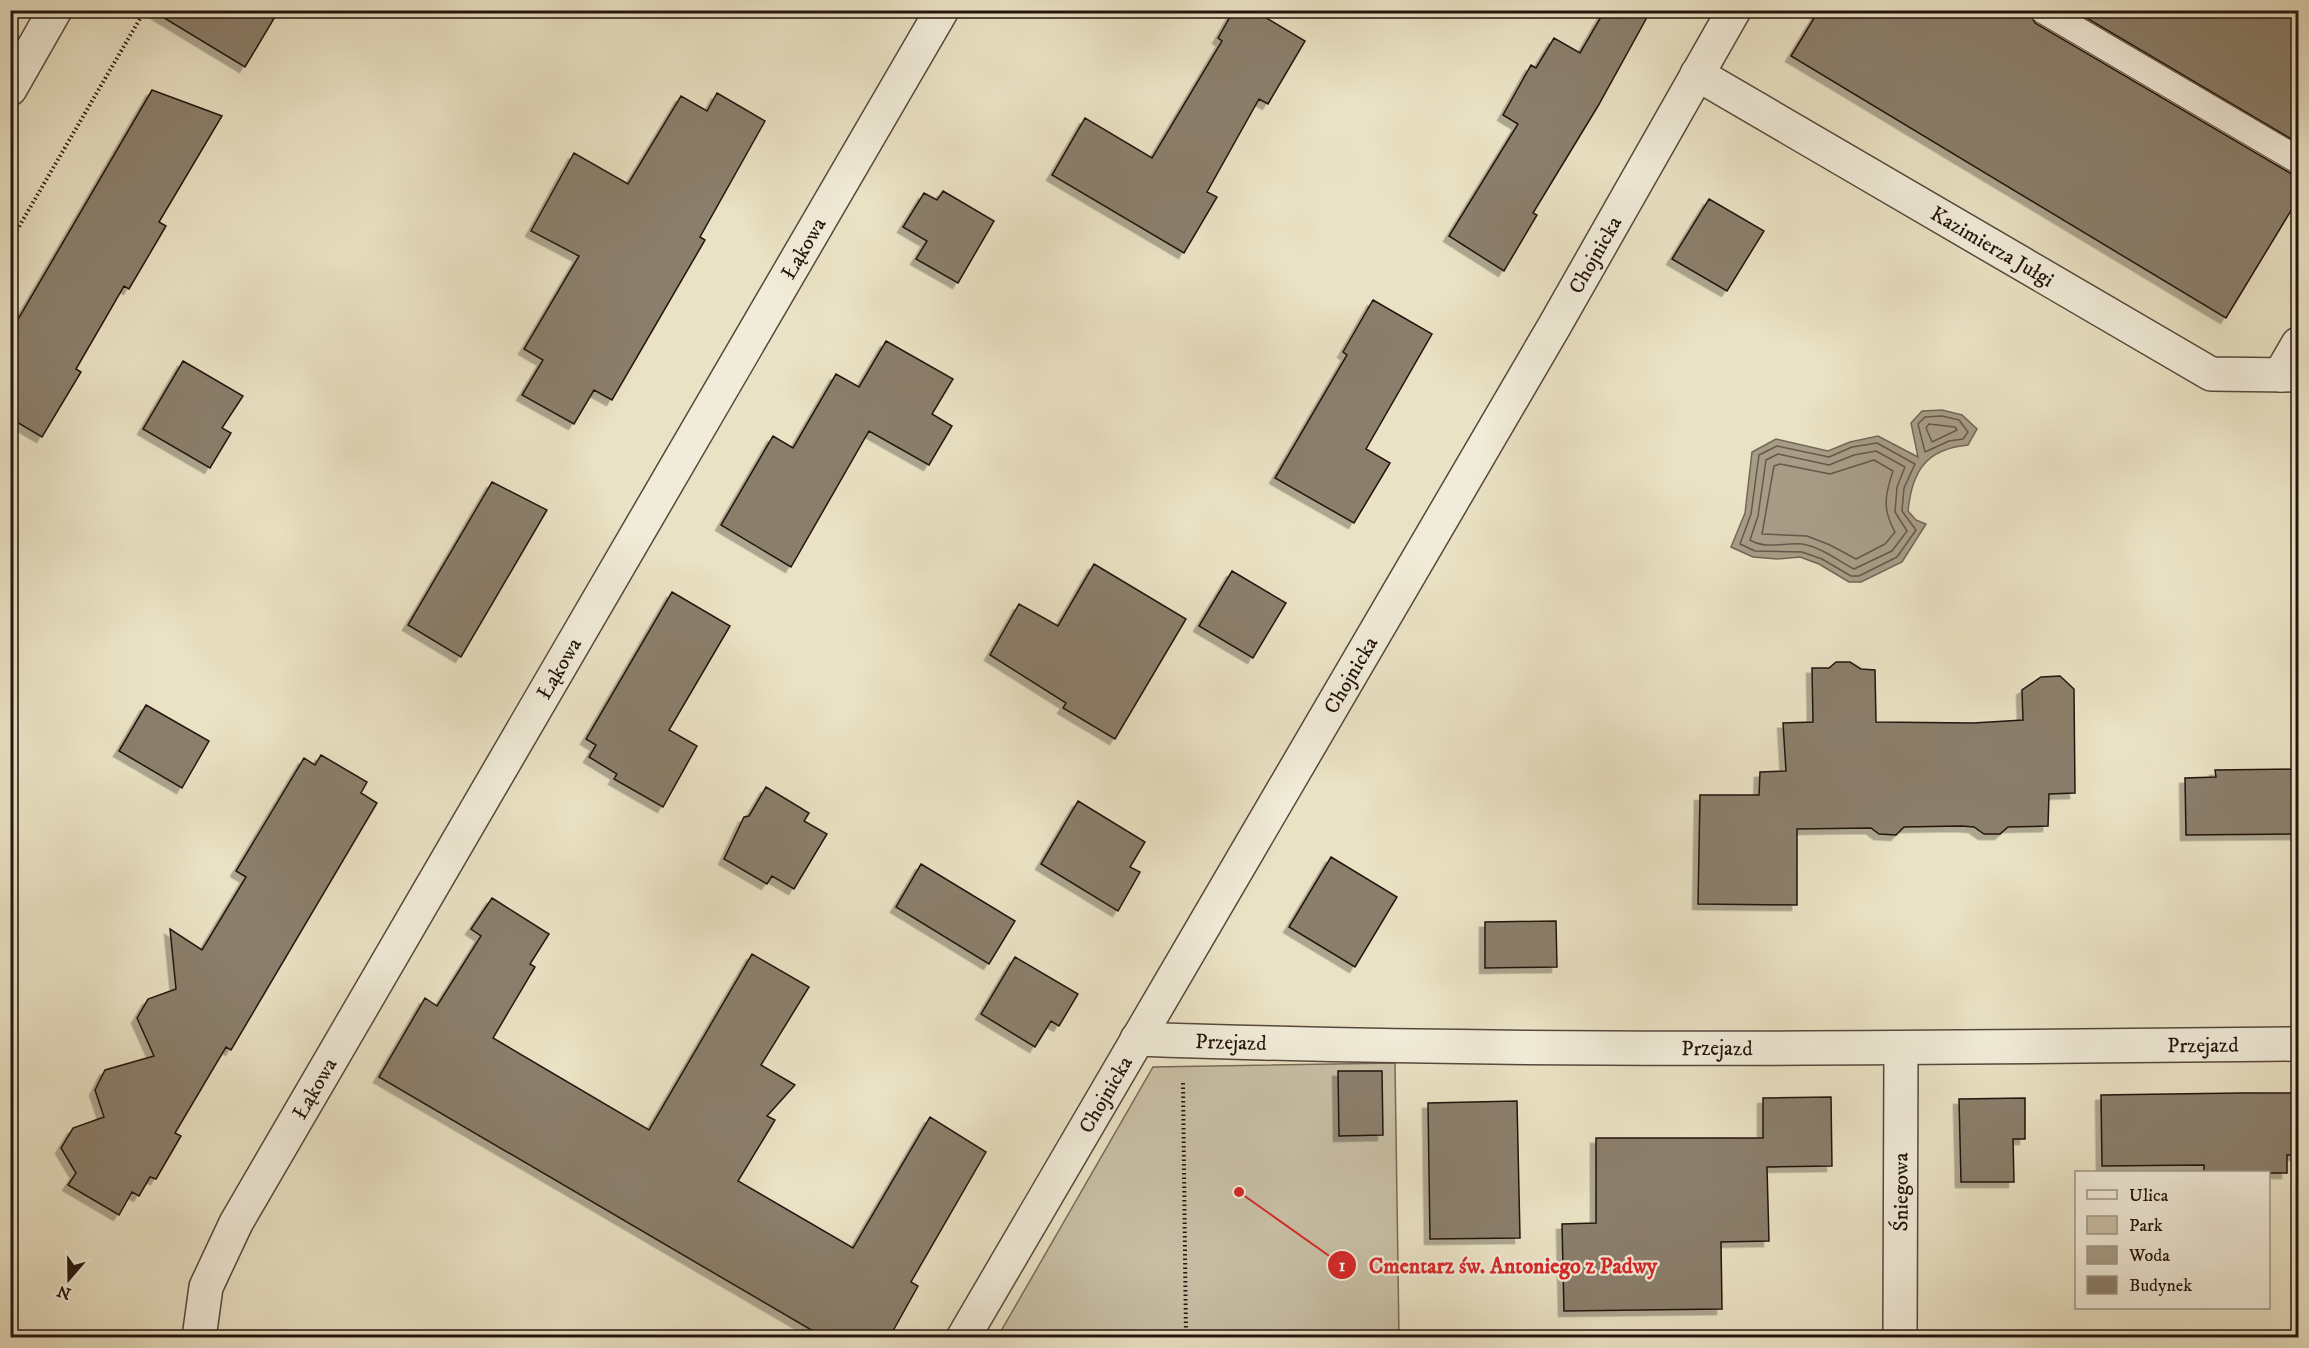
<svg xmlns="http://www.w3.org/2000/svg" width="2309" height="1348" font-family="'IM FELL DW Pica',serif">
	<defs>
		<filter id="shadow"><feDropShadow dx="-5.5" dy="5.5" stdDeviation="0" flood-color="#0004"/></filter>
	</defs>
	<rect width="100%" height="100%" fill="#eae2c4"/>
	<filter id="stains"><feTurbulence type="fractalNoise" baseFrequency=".00333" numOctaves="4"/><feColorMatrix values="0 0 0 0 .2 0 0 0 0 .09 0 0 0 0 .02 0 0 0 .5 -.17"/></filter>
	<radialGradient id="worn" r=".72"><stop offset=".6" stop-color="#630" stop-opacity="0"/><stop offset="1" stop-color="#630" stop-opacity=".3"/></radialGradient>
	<path fill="#c8bfa5" stroke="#766a59" stroke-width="1.5" d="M 1395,1063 L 1399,1337 L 997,1338 L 1153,1067 Z"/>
	<path fill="#a79c86" stroke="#736656" stroke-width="1.5" d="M 1942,410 L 1962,415 L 1977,429 L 1968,445 C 1926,449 1912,471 1908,511 L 1916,520 L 1926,524 L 1902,562 L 1861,582 L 1849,582 L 1819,564 L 1800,557 L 1777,559 L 1753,557 L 1731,547 L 1745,513 L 1752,452 L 1776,439 L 1828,451 L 1850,442 L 1878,436 L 1918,457 L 1911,423 L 1922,411 Z"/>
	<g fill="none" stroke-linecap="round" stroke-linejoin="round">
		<path stroke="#66584a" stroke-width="1.5" d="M 1942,416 L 1959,420 L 1968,432 L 1963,439 L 1949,441 L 1925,452 L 1918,424 L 1925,417 Z
			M 1929,424 L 1955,427 L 1957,430 L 1932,442 L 1926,428 Z
			M 1877,443 L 1915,464 L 1904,488 L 1902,511 L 1916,530 L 1897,557 L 1859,576 L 1851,576 L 1822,559 L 1802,552 L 1755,551 L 1740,544 L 1751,514 L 1759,455 L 1777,446 L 1829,457 L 1852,447 Z
			M 1876,451 L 1905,467 L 1897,487 L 1895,512 L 1907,531 L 1892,551 L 1854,569 C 1837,560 1821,547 1802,544 C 1784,542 1767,550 1750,540 L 1758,516 L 1766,460 L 1778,454 L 1829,465 L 1854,455 Z
			M 1874,460 L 1893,471 C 1885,495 1882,509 1895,532 L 1885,544 L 1856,559 L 1830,545 L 1807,536 L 1762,534 L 1774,466 L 1780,464 L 1830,474 Z"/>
	</g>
	<path fill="#8b7f6c" stroke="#24140d" stroke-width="1.5" filter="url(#shadow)" d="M 151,10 L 279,10 L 245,67 Z
		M 1234,10 L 1253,10 L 1305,41 L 1268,104 L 1259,99 L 1207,192 L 1217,197 L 1184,253 L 1052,175 L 1085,118 L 1152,158 L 1222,41 L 1218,38 Z
		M 1605,10 L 1651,10 L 1598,106 L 1533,213 L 1537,215 L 1504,271 L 1449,236 L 1518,124 L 1503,115 L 1531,65 L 1536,68 L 1554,38 L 1580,53 Z
		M 1819,10 L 2028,10 L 2035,23 L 2290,173 L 2298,175 L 2298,199 L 2226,318 L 1791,56 Z
		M 2073,10 L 2298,10 L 2298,143 Z
		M 152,90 L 222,116 L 159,222 L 166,226 L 129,289 L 124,286 L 76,369 L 81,372 L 42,437 L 10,418 L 10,333 Z
		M 717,93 L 765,121 L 700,237 L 705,240 L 612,400 L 594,390 L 574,424 L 522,395 L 543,360 L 524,349 L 579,256 L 531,231 L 574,153 L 628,184 L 681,96 L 707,111 Z
		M 943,191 L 994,221 L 958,283 L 916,259 L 927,241 L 903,227 L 924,193 L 937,200 Z
		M 1709,199 L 1764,231 L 1727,291 L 1672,259 Z
		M 1373,300 L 1432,334 L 1366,449 L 1390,463 L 1354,523 L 1275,478 L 1347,355 L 1343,352 Z
		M 886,341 L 953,379 L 932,414 L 952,426 L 929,465 L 869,431 L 791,567 L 721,525 L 773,436 L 793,448 L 836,374 L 859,387 Z
		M 183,361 L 243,396 L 222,428 L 231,433 L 210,468 L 143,429 Z
		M 492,482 L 547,510 L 461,657 L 408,625 Z
		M 1094,564 L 1186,619 L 1115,739 L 1063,708 L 1066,703 L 990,655 L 1019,604 L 1058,626 Z
		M 1232,571 L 1286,603 L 1253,658 L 1199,626 Z
		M 672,592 L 730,626 L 669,730 L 697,746 L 663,807 L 614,779 L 617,774 L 589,757 L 596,745 L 586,739 Z
		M 1836,662 L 1850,662 L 1861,669 L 1875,670 L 1876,722 L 1973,723 L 2023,720 L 2022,690 L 2041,677 L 2060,676 L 2074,689 L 2075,793 L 2049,794 L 2048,826 L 2008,827 L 2000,834 L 1984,834 L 1974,827 L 1961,826 L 1904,827 L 1896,835 L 1879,834 L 1871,828 L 1797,829 L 1797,905 L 1698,904 L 1700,795 L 1759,795 L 1760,772 L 1786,771 L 1783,723 L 1813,722 L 1812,668 L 1829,668 Z
		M 146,705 L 209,741 L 182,788 L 119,751 Z
		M 321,755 L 367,782 L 361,793 L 377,803 L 231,1050 L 226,1047 L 175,1133 L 181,1136 L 156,1179 L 150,1177 L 139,1196 L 132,1192 L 119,1215 L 68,1185 L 76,1173 L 61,1148 L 73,1128 L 104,1117 L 95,1090 L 105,1070 L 154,1056 L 137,1018 L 148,999 L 176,989 L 170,929 L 202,950 L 246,877 L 236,871 L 304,758 L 315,765 Z
		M 2298,769 L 2298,834 L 2186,835 L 2185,778 L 2216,777 L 2215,770 Z
		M 766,787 L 809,813 L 804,821 L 827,834 L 794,889 L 772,876 L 767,884 L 724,859 L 744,817 L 749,816 Z
		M 1078,801 L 1145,842 L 1130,867 L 1140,872 L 1118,911 L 1041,864 Z
		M 1331,857 L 1397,897 L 1355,967 L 1289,927 Z
		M 921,864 L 1015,921 L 989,964 L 896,907 Z
		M 492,898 L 549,934 L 530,964 L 535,967 L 493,1038 L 649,1130 L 752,954 L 809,987 L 761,1065 L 795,1085 L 767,1116 L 775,1120 L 738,1181 L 853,1248 L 930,1117 L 986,1152 L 911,1282 L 918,1286 L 889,1338 L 825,1338 L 379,1077 L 425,998 L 437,1006 L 481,936 L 471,929 Z
		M 1556,921 L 1557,967 L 1485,968 L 1485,922 Z
		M 1015,957 L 1078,994 L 1059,1026 L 1051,1021 L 1035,1047 L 981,1014 Z
		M 1338,1071 L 1382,1071 L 1383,1135 L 1339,1136 Z
		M 2240,1093 L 2298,1093 L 2298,1155 L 2287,1155 L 2287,1173 L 2204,1173 L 2204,1165 L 2102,1166 L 2101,1095 Z
		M 1831,1097 L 1832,1166 L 1767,1167 L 1769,1241 L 1721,1242 L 1722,1309 L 1564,1311 L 1562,1224 L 1596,1223 L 1596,1138 L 1763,1138 L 1763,1098 Z
		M 2025,1098 L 2025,1139 L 2013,1139 L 2014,1182 L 1961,1182 L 1959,1099 Z
		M 1517,1101 L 1520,1238 L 1430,1239 L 1428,1103 Z"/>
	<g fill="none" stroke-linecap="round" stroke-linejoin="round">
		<defs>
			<path id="lane" d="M 2043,10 L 2298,160"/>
			<g id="street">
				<path id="s1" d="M 1697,74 L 2211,374 L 2298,375"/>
				<path d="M 10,89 L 55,10"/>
				<path d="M 2280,375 L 2298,344"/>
				<path id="s2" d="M 1137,1039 C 1524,1053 1911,1048 2298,1044"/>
				<path id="s3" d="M 199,1338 L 206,1287 L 236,1223 L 942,10"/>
				<path id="s4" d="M 963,1338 L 1555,325 L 1734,10"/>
				<path id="s5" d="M 1900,1338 L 1901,1048"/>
			</g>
		</defs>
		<use href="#lane" stroke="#56483b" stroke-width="28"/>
		<use href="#street" stroke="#56483b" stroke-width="36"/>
		<path stroke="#24140d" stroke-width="4" stroke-dasharray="1.5 3" stroke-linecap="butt" d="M 10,242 L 145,10
			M 1183,1083 L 1186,1338"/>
		<use href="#lane" stroke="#f1ecd9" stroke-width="26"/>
		<use href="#street" stroke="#f1ecd9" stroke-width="33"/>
	</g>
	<g text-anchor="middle" stroke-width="4.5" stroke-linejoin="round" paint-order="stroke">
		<g font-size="21" fill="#24140d" stroke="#f1ecd9">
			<text dy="7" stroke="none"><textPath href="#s1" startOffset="342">Kazimierza Jułgi</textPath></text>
			<text dy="7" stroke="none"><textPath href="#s3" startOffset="1250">Łąkowa</textPath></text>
			<text dy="7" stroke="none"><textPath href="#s4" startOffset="1254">Chojnicka</textPath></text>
			<text dy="7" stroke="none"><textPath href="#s3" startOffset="764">Łąkowa</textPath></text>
			<text dy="7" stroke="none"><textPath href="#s4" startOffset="768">Chojnicka</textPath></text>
			<text dy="7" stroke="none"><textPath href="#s2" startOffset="94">Przejazd</textPath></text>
			<text dy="7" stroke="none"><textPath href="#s2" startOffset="1066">Przejazd</textPath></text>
			<text dy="7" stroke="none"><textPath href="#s2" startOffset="580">Przejazd</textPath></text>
			<text dy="7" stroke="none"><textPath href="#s3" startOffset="278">Łąkowa</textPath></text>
			<text dy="7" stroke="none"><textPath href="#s4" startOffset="282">Chojnicka</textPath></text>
			<text dy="7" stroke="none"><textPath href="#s5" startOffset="146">Śniegowa</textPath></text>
		</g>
	</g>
	<path fill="none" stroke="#d62828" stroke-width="2" d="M1239 1192L1342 1265"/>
	<g fill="#d62828" stroke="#f1ecd9" stroke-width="2">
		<circle cx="1239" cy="1192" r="6"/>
		<circle cx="1342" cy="1265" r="15"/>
	</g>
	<g font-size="18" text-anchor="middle" font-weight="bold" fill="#fff">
		<text x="1342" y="1271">1</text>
	</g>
	<g font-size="22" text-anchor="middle" font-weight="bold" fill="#d62828" stroke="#f1ecd9" stroke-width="4.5" stroke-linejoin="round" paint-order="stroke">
		<text x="1513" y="1273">Cmentarz św. Antoniego z Padwy</text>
	</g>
	<rect width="2309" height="1348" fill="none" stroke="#eae2c4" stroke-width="36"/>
	<rect x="12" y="12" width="2285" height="1324" fill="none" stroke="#24140d" stroke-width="3"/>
	<rect x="18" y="18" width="2273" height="1312" fill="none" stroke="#24140d" stroke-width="1.5"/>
	<rect x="2075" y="1171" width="195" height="138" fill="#f1ecd9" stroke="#9f9687" stroke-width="1.5"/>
	<rect x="2087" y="1190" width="30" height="9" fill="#f1ecd9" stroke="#9f9687" stroke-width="1.5"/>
	<text x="2129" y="1201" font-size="18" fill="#24140d">Ulica</text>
	<rect x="2087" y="1216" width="30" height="18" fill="#c8bfa5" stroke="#9f9687" stroke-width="1.5"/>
	<text x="2129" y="1231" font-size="18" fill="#24140d">Park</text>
	<rect x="2087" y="1246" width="30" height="18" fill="#a79c86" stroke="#9f9687" stroke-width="1.5"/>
	<text x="2129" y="1261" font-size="18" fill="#24140d">Woda</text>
	<rect x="2087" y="1276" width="30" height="18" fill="#8b7f6c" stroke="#9f9687" stroke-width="1.5"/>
	<text x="2129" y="1291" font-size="18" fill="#24140d">Budynek</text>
	<g transform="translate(69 1279) rotate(200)" stroke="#f1ecd9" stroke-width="4.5" paint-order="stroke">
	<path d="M0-4.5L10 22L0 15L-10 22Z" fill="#24140d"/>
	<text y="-9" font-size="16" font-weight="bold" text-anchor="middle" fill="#24140d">N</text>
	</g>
	<rect width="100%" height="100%" filter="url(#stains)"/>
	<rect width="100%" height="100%" fill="url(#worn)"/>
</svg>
